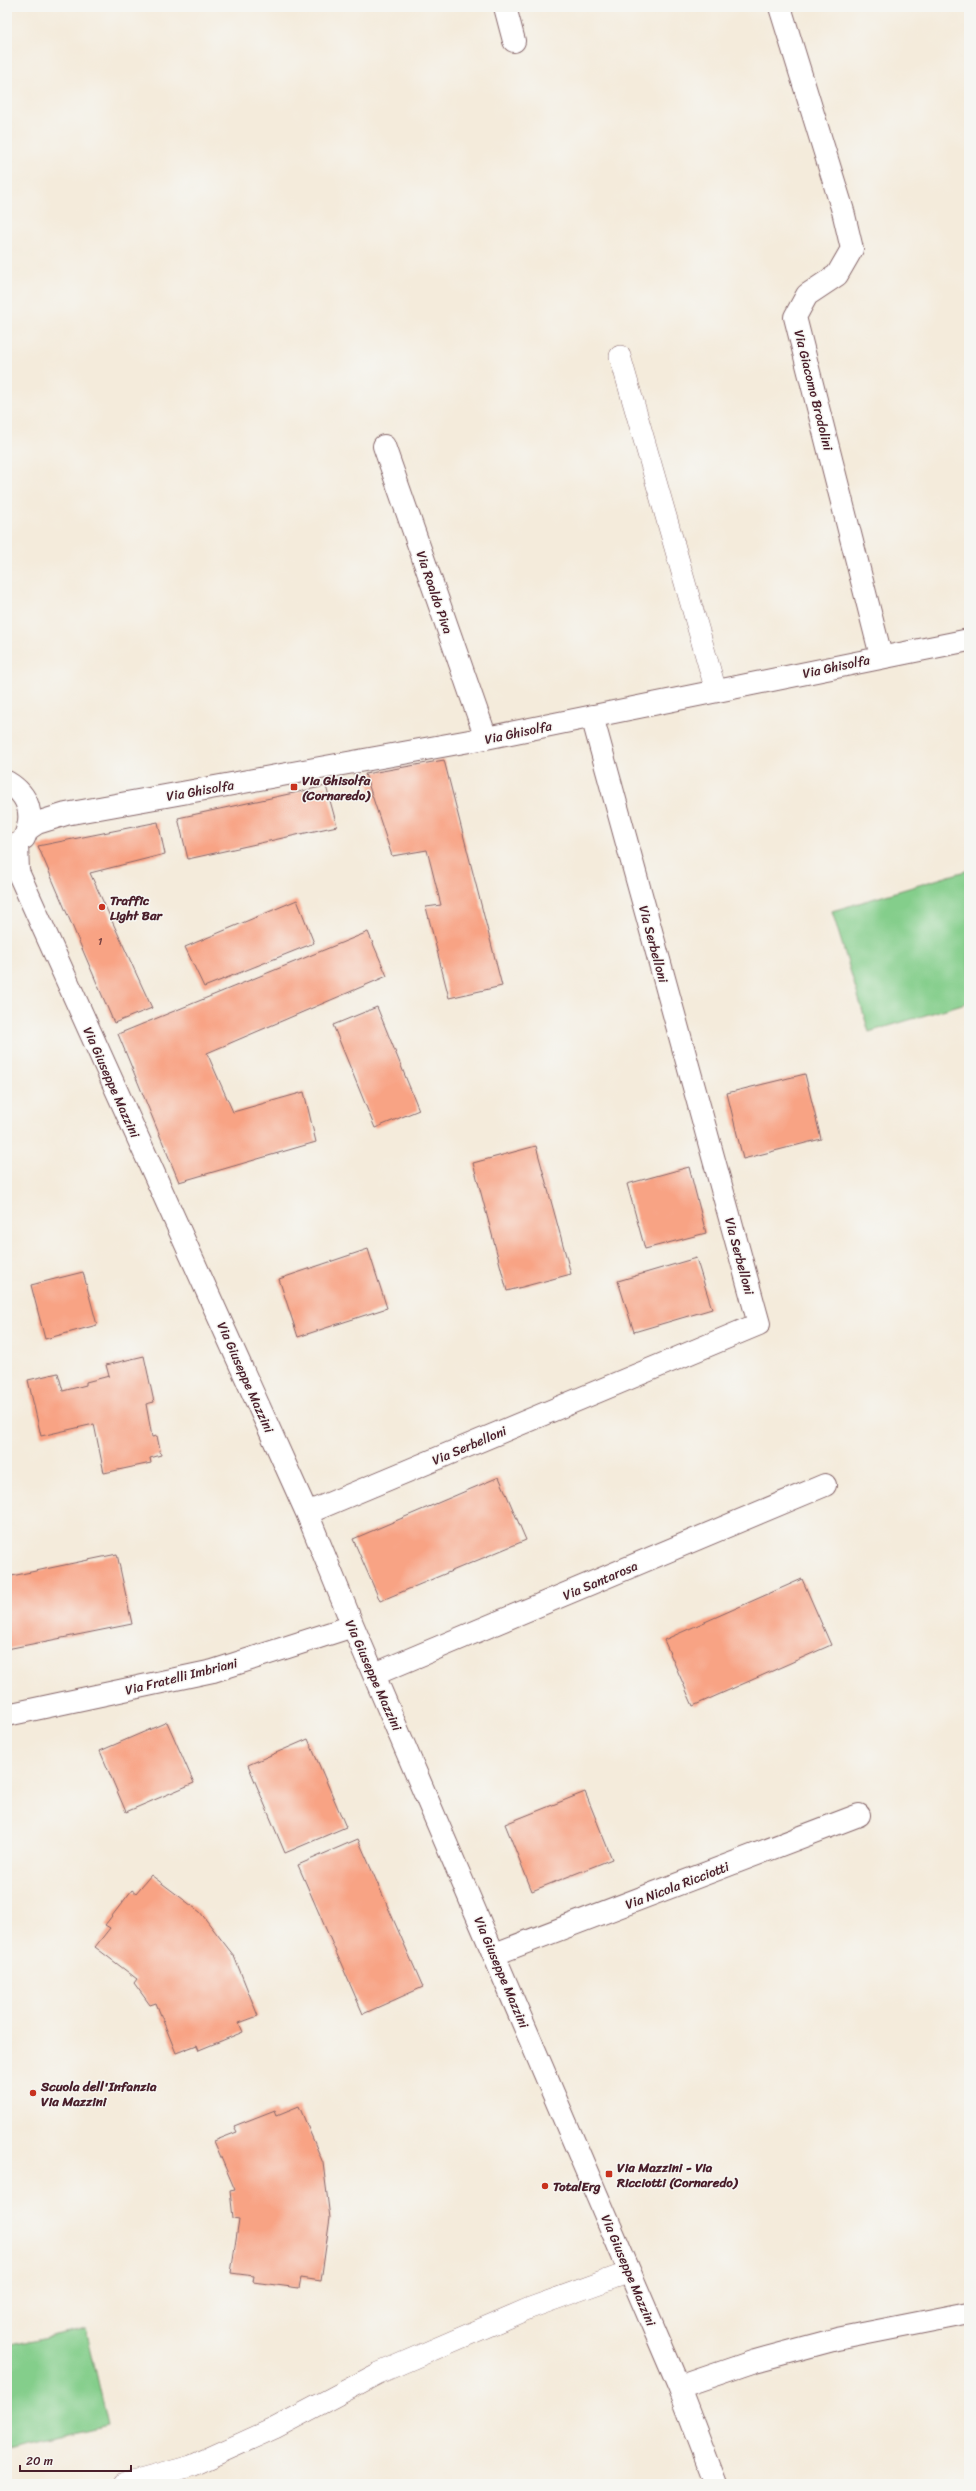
<svg xmlns="http://www.w3.org/2000/svg" width="976" height="2491" font-family="Sriracha,sans-serif">
	<rect width="100%" height="100%" fill="#f6f6f2"/>
	<filter id="ink" filterUnits="userSpaceOnUse"><feTurbulence type="fractalNoise" baseFrequency=".025" numOctaves="2"/><feDisplacementMap in="SourceGraphic" scale="8" xChannelSelector="R" yChannelSelector="G"/><feConvolveMatrix kernelMatrix="1 2 1 2 8 2 1 2 1" color-interpolation-filters="sRGB"/></filter>
	<filter id="wash" filterUnits="userSpaceOnUse"><feTurbulence type="fractalNoise" baseFrequency=".012" numOctaves="4" result="noise"/><feDisplacementMap in="SourceGraphic" scale="16" xChannelSelector="R" yChannelSelector="G"/><feGaussianBlur stdDeviation="0.9" result="paint"/><feColorMatrix in="noise" values="0 0 0 0 0 0 0 0 0 0 0 0 0 0 0 0 0 1.4 0 .05"/><feComposite in="paint" operator="in"/></filter>
	<g filter="url(#wash)">
		<rect width="100%" height="100%" fill="#f4ebdb"/>
		<path fill="#84ce8b" stroke="#67765b" d="M 969,870 L 969,1002 L 869,1032 L 832,911 Z
			M 86,2328 L 108,2425 L 7,2448 L 7,2346 Z"/>
		<g id="blocks">
			<path fill="#f8a384" d="M 444,760 L 502,986 L 449,998 L 426,907 L 441,905 L 427,850 L 392,856 L 365,774 Z
				M 326,786 L 337,826 L 188,859 L 178,818 Z
				M 158,822 L 165,854 L 90,873 L 152,1008 L 114,1023 L 38,846 Z
				M 297,900 L 314,943 L 204,987 L 185,947 Z
				M 368,932 L 387,976 L 207,1053 L 233,1112 L 304,1092 L 316,1142 L 179,1182 L 118,1034 Z
				M 377,1007 L 419,1110 L 375,1128 L 333,1025 Z
				M 805,1074 L 821,1139 L 743,1159 L 727,1093 Z
				M 536,1146 L 571,1274 L 507,1291 L 473,1163 Z
				M 689,1167 L 706,1233 L 645,1249 L 627,1184 Z
				M 368,1249 L 387,1308 L 298,1337 L 279,1279 Z
				M 696,1258 L 712,1309 L 634,1332 L 618,1281 Z
				M 83,1272 L 97,1325 L 45,1339 L 31,1285 Z
				M 144,1356 L 154,1402 L 146,1404 L 152,1437 L 157,1436 L 161,1455 L 150,1458 L 151,1463 L 104,1473 L 94,1424 L 41,1436 L 28,1380 L 58,1373 L 63,1391 L 86,1385 L 86,1382 L 109,1376 L 106,1365 Z
				M 499,1477 L 526,1540 L 380,1601 L 353,1539 Z
				M 117,1554 L 132,1624 L 7,1649 L 7,1577 Z
				M 802,1579 L 831,1645 L 693,1706 L 664,1640 Z
				M 167,1722 L 194,1783 L 126,1812 L 100,1751 Z
				M 308,1739 L 346,1827 L 285,1853 L 248,1765 Z
				M 585,1792 L 612,1859 L 532,1891 L 505,1824 Z
				M 358,1839 L 423,1987 L 363,2014 L 298,1865 Z
				M 151,1875 L 200,1912 L 234,1956 L 258,2016 L 239,2023 L 243,2032 L 199,2050 L 197,2045 L 176,2053 L 156,2003 L 150,2005 L 134,1983 L 137,1979 L 95,1947 L 110,1928 L 105,1925 L 132,1890 L 136,1893 Z
				M 299,2106 L 323,2163 L 330,2218 L 321,2281 L 301,2278 L 299,2288 L 253,2282 L 254,2276 L 231,2273 L 239,2219 L 233,2218 L 230,2191 L 235,2190 L 214,2141 L 237,2132 L 234,2126 L 275,2110 L 277,2115 Z"/>
		</g>
	</g>
	<g filter="url(#ink)">
		<use href="#blocks" fill-opacity="0" stroke="#866669" stroke-width="1"/>
		<g fill="none" stroke-linecap="round" stroke-linejoin="round">
			<defs>
				<path id="service" d="M 620,356 L 716,691
					M 125,2484 L 191,2466 L 275,2428 L 379,2373 L 530,2308 L 630,2272"/>
				<path id="minor" d="M 505,7 L 514,41
					M 780,7 L 843,211 L 852,249 L 837,275 L 807,295 L 795,317 L 881,656
					M 384,446 L 486,738
					M 7,782 C 29,795 35,815 24,838
					M 28,829 L 37,823 L 66,814 L 486,738 L 969,640
					M 17,844 L 18,872 L 307,1513 L 353,1626 L 679,2387 L 716,2484
					M 307,1513 L 759,1324 L 592,716
					M 375,1674 L 825,1485
					M 7,1715 L 213,1671 L 353,1626
					M 495,1954 L 859,1815
					M 679,2387 L 755,2361 L 837,2339 L 969,2313"/>
			</defs>
			<use href="#service" stroke="#866669" stroke-width="22"/>
			<use href="#minor" stroke="#866669" stroke-width="24"/>
			<use href="#service" stroke="#fff" stroke-width="21"/>
			<use href="#minor" stroke="#fff" stroke-width="22"/>
		</g>
	</g>
	<g fill="#c8321e" stroke="#f6f6f2" stroke-width="1.5">
		<rect x="290" y="783" width="8" height="8" rx="2"/>
		<circle cx="102" cy="907" r="4"/>
		<circle cx="33" cy="2093" r="4"/>
		<rect x="605" y="2170" width="8" height="8" rx="2"/>
		<circle cx="545" cy="2186" r="4"/>
	</g>
	<g text-anchor="middle" stroke-width="3" stroke-linejoin="round" paint-order="stroke">
		<g font-size="11" fill="#764041">
			<text x="100" y="945">1</text>
		</g>
		<g font-size="13" fill="#4a1f2b" stroke="#f6f6f2">
			<text transform="translate(814 390) rotate(76)" y="5">Via Giacomo Brodolini</text>
			<text transform="translate(435 592) rotate(71)" y="5">Via Roaldo Piva</text>
			<text transform="translate(836 666) rotate(-12)" y="5">Via Ghisolfa</text>
			<text transform="translate(518 732) rotate(-12)" y="5">Via Ghisolfa</text>
			<text transform="translate(200 790) rotate(-10)" y="5">Via Ghisolfa</text>
			<text transform="translate(654 944) rotate(75)" y="5">Via Serbelloni</text>
			<text transform="translate(112 1082) rotate(66)" y="5">Via Giuseppe Mazzini</text>
			<text transform="translate(740 1256) rotate(75)" y="5">Via Serbelloni</text>
			<text transform="translate(246 1377) rotate(66)" y="5">Via Giuseppe Mazzini</text>
			<text transform="translate(469 1445) rotate(-23)" y="5">Via Serbelloni</text>
			<text transform="translate(600 1580) rotate(-23)" y="5">Via Santarosa</text>
			<text transform="translate(374 1675) rotate(66)" y="5">Via Giuseppe Mazzini</text>
			<text transform="translate(181 1676) rotate(-14)" y="5">Via Fratelli Imbriani</text>
			<text transform="translate(677 1885) rotate(-21)" y="5">Via Nicola Ricciotti</text>
			<text transform="translate(502 1972) rotate(67)" y="5">Via Giuseppe Mazzini</text>
			<text transform="translate(629 2270) rotate(67)" y="5">Via Giuseppe Mazzini</text>
		</g>
		<g font-size="13" font-weight="bold" fill="#4a1f2b" stroke="#f6f6f2" text-anchor="start">
			<text x="302" y="785">Via Ghisolfa<tspan x="302" dy="15">(Cornaredo)</tspan></text>
			<text x="110" y="905">Traffic<tspan x="110" dy="15">Light Bar</tspan></text>
			<text x="41" y="2091">Scuola dell'Infanzia<tspan x="41" dy="15">Via Mazzini</tspan></text>
			<text x="617" y="2172">Via Mazzini - Via<tspan x="617" dy="15">Ricciotti (Cornaredo)</tspan></text>
			<text x="553" y="2191">TotalErg</text>
		</g>
	</g>
	<rect width="976" height="2491" fill="none" stroke="#f6f6f2" stroke-width="24"/>
	<path d="M20 2465v6h111v-6" fill="none" stroke="#4a1f2b" stroke-width="2"/>
	<text x="26" y="2465" font-size="12" fill="#4a1f2b" stroke="#f6f6f2" stroke-width="3" paint-order="stroke">20 m</text>
</svg>
